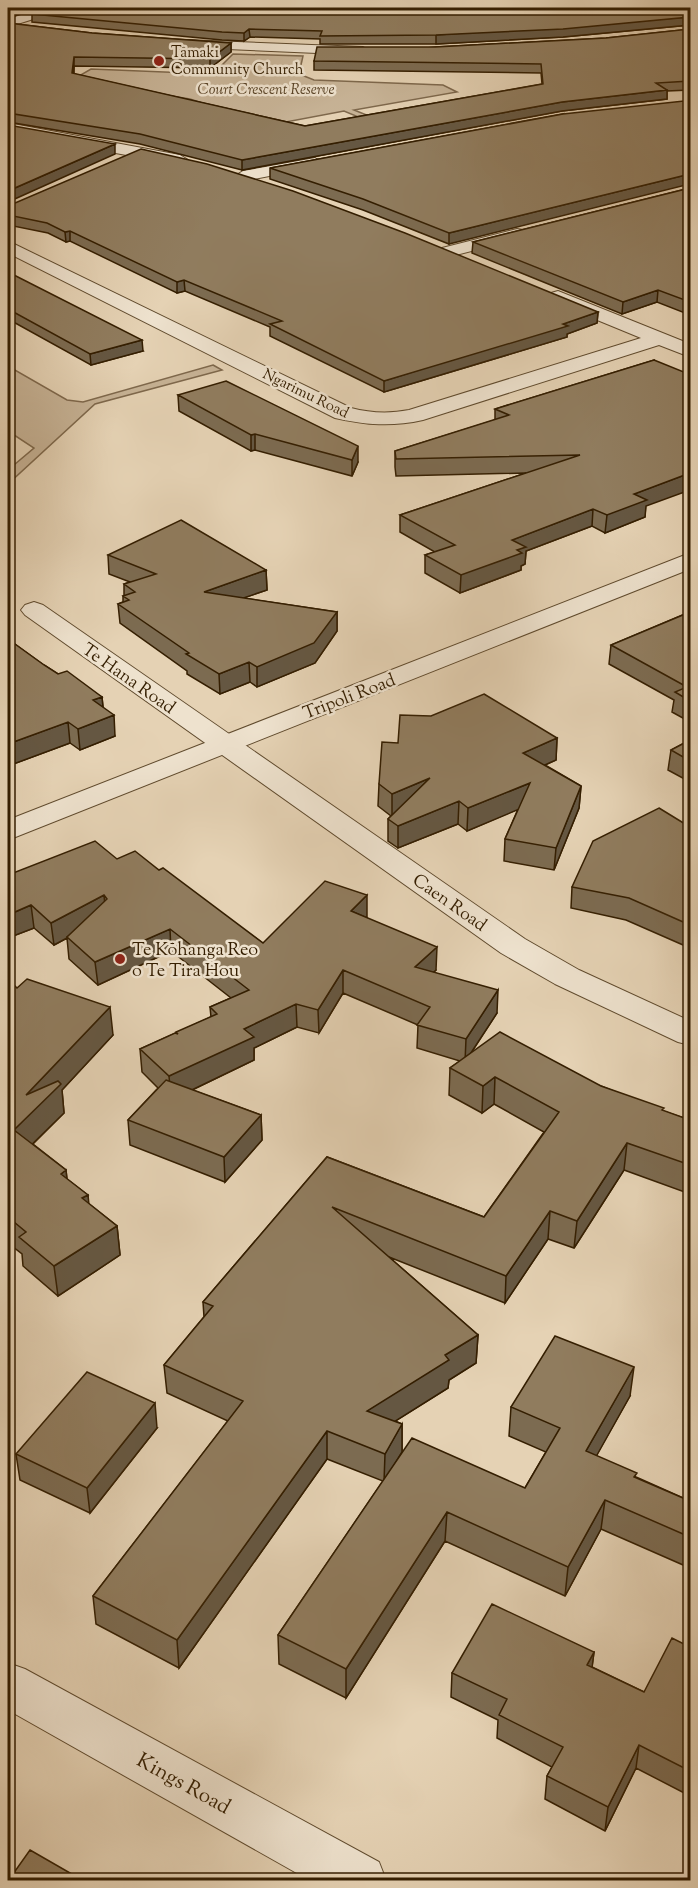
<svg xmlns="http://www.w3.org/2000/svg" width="698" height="1888" font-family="'Sorts Mill Goudy',serif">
	<rect width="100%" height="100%" fill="#e5d2b4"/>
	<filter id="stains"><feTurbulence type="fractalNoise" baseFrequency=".00333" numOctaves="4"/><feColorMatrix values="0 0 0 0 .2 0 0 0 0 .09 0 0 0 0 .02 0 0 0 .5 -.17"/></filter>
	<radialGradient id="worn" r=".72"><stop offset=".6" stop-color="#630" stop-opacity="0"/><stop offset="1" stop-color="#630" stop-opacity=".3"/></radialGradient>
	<path fill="#c7b396" stroke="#7e684c" stroke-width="1.5" d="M 233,54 L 303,56 L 299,74 L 314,80 L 443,85 L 457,92 L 354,110 L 419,136 L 409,138 L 344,111 L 270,125 L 190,99 L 72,80 L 91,69 L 213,74 Z
		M 213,365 L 222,370 L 95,404 L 8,484 L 8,470 L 34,448 L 8,431 L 8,366 L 67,400 L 83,402 Z"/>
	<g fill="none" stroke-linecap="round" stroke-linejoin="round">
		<defs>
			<path id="minor" d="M 186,40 L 363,47 L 370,51 L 363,55 L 181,47 L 179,44 L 181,41 Z
				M 8,123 L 180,155 L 188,160 L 180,165 L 8,133 Z
				M 315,158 L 323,163 L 321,166 L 243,181 L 235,176 L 243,171 Z
				M 517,229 L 523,230 L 526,234 L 523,238 L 448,257 L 442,256 L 439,252 L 442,248 Z
				M 8,241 L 351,408 C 370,413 389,414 409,410 L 641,338 L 551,301 L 549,297 L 551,293 L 558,291 L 690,344 L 690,357 L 659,345 L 423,420 C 392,427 366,425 335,418 L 8,253 Z
				M 34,602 L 43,605 L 525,939 L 579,970 L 690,1021 L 690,1045 L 678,1042 L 555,984 L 501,953 L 25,615 L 21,610 L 25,605 Z
				M 8,1663 L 25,1669 L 379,1862 L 386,1880 L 309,1880 L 8,1710 Z"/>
			<path id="tertiary" d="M 44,8 L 61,8 L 59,11 L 8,27 L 8,19 Z
				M 690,553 L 690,569 L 8,840 L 8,820 Z"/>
		</defs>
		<use href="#minor" stroke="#604b2e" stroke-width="2"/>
		<use href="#tertiary" stroke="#604b2e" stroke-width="2"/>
		<use href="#minor" fill="#eee2ce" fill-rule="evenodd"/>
		<use href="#tertiary" fill="#eee2ce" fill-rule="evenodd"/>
	</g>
	<path fill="#7c6b51" stroke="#341e01" stroke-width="1.5" d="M 690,8 L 690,25 L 563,37 L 436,44 L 320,44 L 320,39 L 250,37 L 244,41 L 222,40 L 32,22 L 32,14 Z
		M 8,23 L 92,33 L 231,43 L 231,52 L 210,68 L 74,66 L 74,74 L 305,126 L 542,84 L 541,73 L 314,70 L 314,61 L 435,47 L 606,38 L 690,29 L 690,90 L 667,91 L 667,99 L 562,111 L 242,170 L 140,144 L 8,122 Z
		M 563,114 L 449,244 L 363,210 L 270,179 L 270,168 Z
		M 690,188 L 690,315 L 657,302 L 622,314 L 472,253 L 473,242 Z
		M 8,206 L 598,312 L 597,323 L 567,334 L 567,337 L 384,392 L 270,336 L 270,327 L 185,291 L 177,293 L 70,241 L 66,242 L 48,233 L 8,225 Z
		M 8,272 L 143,351 L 91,365 L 8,319 Z
		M 654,360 L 645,517 L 605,533 L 592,526 L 526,551 L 525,564 L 521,566 L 521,570 L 460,593 L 425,573 L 425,555 L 435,552 L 400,532 L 400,515 L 526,473 L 396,476 L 395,467 L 395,451 L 495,420 L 495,409 Z
		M 178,395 L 358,462 L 352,476 L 255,450 L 251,451 L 179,411 Z
		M 108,555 L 266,570 L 267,590 L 243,598 L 337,612 L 337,631 L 315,663 L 257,687 L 250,682 L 220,694 L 187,674 L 187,671 L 120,623 L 118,604 L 123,602 L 123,596 L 124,596 L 124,584 L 130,582 L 109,574 Z
		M 690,612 L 690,722 L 672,712 L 674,700 L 609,664 L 611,645 Z
		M 8,639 L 44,665 L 58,674 L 102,697 L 103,707 L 115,736 L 80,750 L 70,743 L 8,766 Z
		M 557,738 L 556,760 L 545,765 L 581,786 L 579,808 L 554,870 L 504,861 L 505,839 L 518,809 L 467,831 L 458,824 L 398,848 L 388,841 L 388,819 L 391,816 L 378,806 L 379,784 L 398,743 Z
		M 690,740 L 690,782 L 668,770 L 671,750 Z
		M 690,827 L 690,948 L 626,920 L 571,908 L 572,887 Z
		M 117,859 L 159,870 L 263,943 L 367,918 L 436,970 L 434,972 L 497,1013 L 471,1053 L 601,1086 L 663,1111 L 690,1120 L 690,1194 L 624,1170 L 574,1248 L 548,1239 L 505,1303 L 389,1257 L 478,1335 L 476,1363 L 449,1380 L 448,1388 L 395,1421 L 402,1424 L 402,1452 L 396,1461 L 525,1488 L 546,1452 L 509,1436 L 511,1407 L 630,1396 L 596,1456 L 636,1477 L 690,1501 L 690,1568 L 601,1529 L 565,1596 L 445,1541 L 346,1698 L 279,1664 L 278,1635 L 383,1481 L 327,1459 L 179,1668 L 96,1624 L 93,1596 L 228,1421 L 167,1393 L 164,1365 L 204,1317 L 203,1302 L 327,1157 L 484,1217 L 544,1132 L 494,1104 L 482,1113 L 449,1095 L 450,1068 L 460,1061 L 417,1048 L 418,1025 L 343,993 L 319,1033 L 297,1027 L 254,1048 L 254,1060 L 192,1090 L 261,1115 L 262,1140 L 225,1182 L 130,1145 L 128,1120 L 158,1088 L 142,1072 L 140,1049 L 176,1033 L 211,1017 L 210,1007 L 231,998 L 171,951 L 98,985 L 69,959 L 67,938 L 54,945 L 34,928 L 8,938 L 8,875 Z
		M 8,987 L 17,988 L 113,1035 L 62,1090 L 64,1113 L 33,1144 L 66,1170 L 67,1179 L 88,1195 L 88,1203 L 117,1226 L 120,1255 L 58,1296 L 23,1266 L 22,1254 L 8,1243 Z
		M 157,1428 L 90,1513 L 20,1480 L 16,1454 Z
		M 690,1647 L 690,1796 L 636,1768 L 605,1831 L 545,1799 L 547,1776 L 552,1767 L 497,1738 L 498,1720 L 451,1697 L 452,1673 L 594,1652 L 592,1667 L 644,1692 Z"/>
	<path fill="#655742" stroke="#341e01" stroke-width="1.5" d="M 15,8 L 39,8 L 8,18 L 8,10 Z
		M 690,17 L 690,25 L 563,37 L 436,44 L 436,35 Z
		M 249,29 L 250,37 L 244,41 L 244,33 Z
		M 231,43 L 231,52 L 210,68 L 210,59 Z
		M 74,57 L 74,66 L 73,82 L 72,73 Z
		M 667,90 L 667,99 L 562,111 L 242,170 L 242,160 L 562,102 Z
		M 115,144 L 115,154 L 8,202 L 8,191 Z
		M 690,174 L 690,184 L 449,244 L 449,233 Z
		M 70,231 L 70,241 L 66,242 L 65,232 Z
		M 184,280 L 185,291 L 177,293 L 177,282 Z
		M 658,290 L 657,302 L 622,314 L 623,302 Z
		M 598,312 L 597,323 L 567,334 L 567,337 L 384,392 L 384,381 L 563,324 Z
		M 142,340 L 143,351 L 91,365 L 90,354 Z
		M 255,434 L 255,450 L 251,451 L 251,435 Z
		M 358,446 L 358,462 L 352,476 L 352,460 Z
		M 690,473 L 690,490 L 646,506 L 645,517 L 605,533 L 607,515 L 634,494 Z
		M 593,509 L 592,526 L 526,551 L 525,564 L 521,566 L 521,570 L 460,593 L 461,575 L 512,540 Z
		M 266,570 L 267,590 L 205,611 L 204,592 Z
		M 337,612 L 337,631 L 315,663 L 257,687 L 257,667 Z
		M 249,662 L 250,682 L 220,694 L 219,674 Z
		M 102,697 L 104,718 L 93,700 Z
		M 114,715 L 115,736 L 80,750 L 78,729 Z
		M 68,722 L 70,743 L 8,766 L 8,744 Z
		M 557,738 L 556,760 L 522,775 L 523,753 Z
		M 430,778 L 392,816 L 392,794 Z
		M 530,783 L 529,805 L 467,831 L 468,808 Z
		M 581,786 L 579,808 L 554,870 L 556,848 Z
		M 459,801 L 458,824 L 398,848 L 398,826 Z
		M 104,895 L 106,917 L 67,937 L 67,938 L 54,945 L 51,923 Z
		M 367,895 L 367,918 L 351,911 Z
		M 31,905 L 34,928 L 8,938 L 8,915 Z
		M 170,929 L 171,951 L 98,985 L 95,962 Z
		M 437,947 L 436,970 L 415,989 L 415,967 Z
		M 343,970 L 343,993 L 319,1033 L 318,1010 Z
		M 498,990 L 497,1013 L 465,1062 L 466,1039 Z
		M 296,1004 L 297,1027 L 254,1048 L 254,1060 L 171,1100 L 169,1076 L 244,1029 Z
		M 110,1007 L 113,1035 L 62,1090 L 64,1113 L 18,1158 L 14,1130 L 26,1095 Z
		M 495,1077 L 494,1104 L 482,1113 L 483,1086 Z
		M 261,1115 L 262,1140 L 225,1182 L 224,1157 Z
		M 627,1143 L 624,1170 L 574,1248 L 577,1221 Z
		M 66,1170 L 69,1200 L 61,1174 Z
		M 88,1195 L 91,1225 L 82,1198 Z
		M 550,1211 L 548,1239 L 505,1303 L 506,1276 Z
		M 117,1226 L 120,1255 L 58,1296 L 54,1266 Z
		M 478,1335 L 476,1363 L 449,1380 L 448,1388 L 367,1439 L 367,1411 L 445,1355 Z
		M 634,1367 L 630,1396 L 583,1480 L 586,1451 Z
		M 155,1403 L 157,1428 L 90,1513 L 87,1488 Z
		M 402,1424 L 402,1452 L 384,1482 L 385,1454 Z
		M 327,1431 L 327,1459 L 179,1668 L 177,1640 Z
		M 605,1500 L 601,1529 L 565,1596 L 568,1567 Z
		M 447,1512 L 445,1541 L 346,1698 L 346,1669 Z
		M 594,1652 L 591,1676 L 587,1665 Z
		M 639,1745 L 636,1768 L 605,1831 L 608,1807 Z"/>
	<path fill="#907c5e" stroke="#341e01" stroke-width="1.5" d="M 51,8 L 690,8 L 690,17 L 563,29 L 436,35 L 320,36 L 322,31 L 249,29 L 244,33 L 222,32 L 32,14 Z
		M 8,23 L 92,33 L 231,43 L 210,59 L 74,57 L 72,73 L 305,126 L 543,84 L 541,64 L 314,61 L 317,47 L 435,47 L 606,38 L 690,29 L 690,81 L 656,83 L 667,90 L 562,102 L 242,160 L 140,134 L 8,113 Z
		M 684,101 L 690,105 L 690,174 L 449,233 L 363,199 L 270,168 L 563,114 Z
		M 8,125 L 115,144 L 8,191 Z
		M 141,149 L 207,164 L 293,191 L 405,233 L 598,312 L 563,324 L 568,326 L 384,381 L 270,324 L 282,321 L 184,280 L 177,282 L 70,231 L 65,232 L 47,223 L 8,215 L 8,206 Z
		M 690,188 L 690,302 L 658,290 L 623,302 L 473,242 Z
		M 8,272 L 142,340 L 90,354 L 8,309 Z
		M 654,360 L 686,373 L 690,371 L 690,473 L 634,494 L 647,500 L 607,515 L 593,509 L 512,540 L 526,547 L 517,550 L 522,553 L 461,575 L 425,555 L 455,545 L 400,515 L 580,455 L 396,459 L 395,451 L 509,415 L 495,409 Z
		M 226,381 L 358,446 L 352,460 L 255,434 L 251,435 L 178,395 Z
		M 181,520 L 266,570 L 204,592 L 337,612 L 314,643 L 257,667 L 249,662 L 219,674 L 186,654 L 189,653 L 118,604 L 129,600 L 123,596 L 135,592 L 124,584 L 156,574 L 108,555 Z
		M 690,612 L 690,701 L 675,692 L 687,687 L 611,645 Z
		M 8,639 L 44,665 L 58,674 L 67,671 L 102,697 L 93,700 L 114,715 L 78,729 L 68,722 L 8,744 Z
		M 484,694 L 557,738 L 523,753 L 581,786 L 556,848 L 505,839 L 530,783 L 468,808 L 459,801 L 398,826 L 388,819 L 430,778 L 392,794 L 379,784 L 382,742 L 398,743 L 400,715 L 431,716 Z
		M 690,740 L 690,761 L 671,750 Z
		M 659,808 L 690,827 L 690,925 L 629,898 L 572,887 L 593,841 Z
		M 95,841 L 117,859 L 135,851 L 159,870 L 163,868 L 263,943 L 325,881 L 367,895 L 351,911 L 437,947 L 415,967 L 498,990 L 466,1039 L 417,1025 L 430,1007 L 343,970 L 318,1010 L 296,1004 L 244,1029 L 254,1037 L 169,1076 L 140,1049 L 175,1033 L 178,1034 L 176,1032 L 217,1014 L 210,1007 L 249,990 L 170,929 L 95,962 L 67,937 L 107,899 L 104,895 L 51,923 L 31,905 L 8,915 L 8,875 Z
		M 27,979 L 110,1007 L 26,1095 L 58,1081 L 61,1084 L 14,1130 L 66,1170 L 61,1174 L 88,1195 L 82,1198 L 117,1226 L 54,1266 L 19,1237 L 26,1232 L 8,1217 L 8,987 L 12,983 L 17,988 Z
		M 500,1032 L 601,1086 L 664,1108 L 662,1110 L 690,1120 L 690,1165 L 627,1143 L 577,1221 L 550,1211 L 506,1276 L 332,1207 L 478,1335 L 445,1355 L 449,1360 L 367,1411 L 402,1424 L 385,1454 L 327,1431 L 177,1640 L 93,1596 L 243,1401 L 164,1365 L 213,1306 L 203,1302 L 327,1157 L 484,1217 L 559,1112 L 495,1077 L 483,1086 L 450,1068 Z
		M 166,1080 L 261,1115 L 224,1157 L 128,1120 Z
		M 555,1336 L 634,1367 L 586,1451 L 637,1473 L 634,1477 L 690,1501 L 690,1537 L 605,1500 L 568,1567 L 447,1512 L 346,1669 L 278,1635 L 412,1438 L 525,1488 L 560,1428 L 511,1407 Z
		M 87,1372 L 155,1403 L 87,1488 L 16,1454 Z
		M 492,1604 L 594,1652 L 587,1665 L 644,1692 L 672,1638 L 690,1647 L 690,1771 L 639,1745 L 608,1807 L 547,1776 L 563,1747 L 499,1715 L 507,1699 L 452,1673 Z
		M 30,1850 L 84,1881 L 8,1881 Z"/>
	<g fill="#8f2418" stroke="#eee2ce" stroke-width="2">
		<circle cx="159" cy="61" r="6"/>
		<circle cx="120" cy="959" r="6"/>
	</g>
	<g text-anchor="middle" stroke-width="5" stroke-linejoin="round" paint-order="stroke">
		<g font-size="15" fill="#341e01" stroke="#eee2ce" text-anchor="start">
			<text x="171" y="57">Tāmaki<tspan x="171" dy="17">Community Church</tspan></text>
		</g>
		<g font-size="15" font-style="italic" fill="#594326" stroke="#eee2ce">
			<text x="266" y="94">Court Crescent Reserve</text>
		</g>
		<g font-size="15" fill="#341e01" stroke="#eee2ce">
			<text transform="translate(306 393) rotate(26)" y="5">Ngarimu Road</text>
		</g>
		<g font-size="18" fill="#341e01" stroke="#eee2ce">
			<text transform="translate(129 678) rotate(35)" y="6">Te Hana Road</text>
			<text transform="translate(349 696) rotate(-21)" y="6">Tripoli Road</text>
			<text transform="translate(450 902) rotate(35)" y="6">Caen Road</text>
		</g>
		<g font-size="18" fill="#341e01" stroke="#eee2ce" text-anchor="start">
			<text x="132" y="955">Te Kōhanga Reo<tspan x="132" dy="21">o Te Tira Hou</tspan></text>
		</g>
		<g font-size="21" fill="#341e01" stroke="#eee2ce">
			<text transform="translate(184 1783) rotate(29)" y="7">Kings Road</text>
		</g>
	</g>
	<rect width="698" height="1888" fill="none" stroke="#e5d2b4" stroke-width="30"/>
	<rect x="9" y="9" width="680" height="1870" fill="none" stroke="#341e01" stroke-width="3"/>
	<rect x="15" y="15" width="668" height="1858" fill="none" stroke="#341e01" stroke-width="1.5"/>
	<rect width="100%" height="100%" filter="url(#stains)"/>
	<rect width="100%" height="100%" fill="url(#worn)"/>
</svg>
